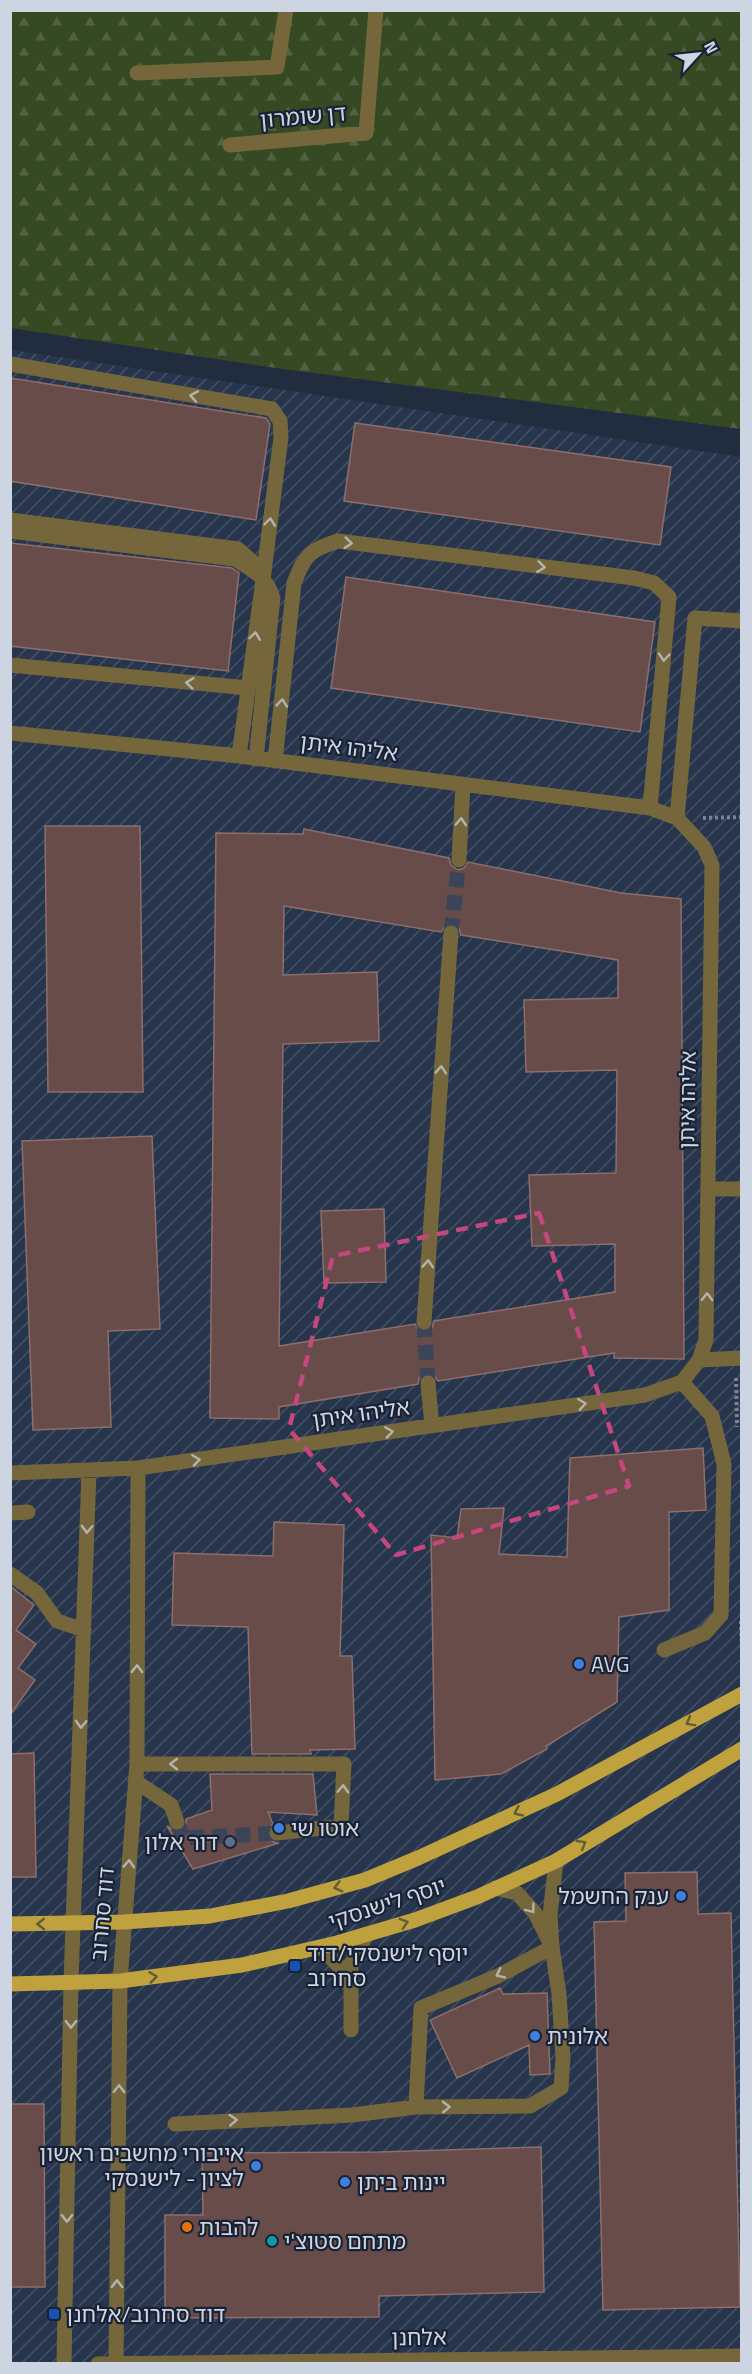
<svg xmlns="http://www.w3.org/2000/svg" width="752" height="2374" font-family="'Titillium Web','Noto Sans Hebrew',sans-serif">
	<defs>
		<pattern id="industrial-furrows" width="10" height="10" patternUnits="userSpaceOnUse" patternTransform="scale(1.5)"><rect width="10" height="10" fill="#27354d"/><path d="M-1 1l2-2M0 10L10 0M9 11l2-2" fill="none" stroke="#455166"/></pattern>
		<pattern id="forest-firs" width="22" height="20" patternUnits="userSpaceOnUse" patternTransform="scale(1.5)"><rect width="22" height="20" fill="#354923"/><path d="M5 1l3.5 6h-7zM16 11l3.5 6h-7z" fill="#516243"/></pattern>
	</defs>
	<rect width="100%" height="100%" fill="#212c3f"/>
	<path fill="url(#industrial-furrows)" d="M 11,350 L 741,457 L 741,2363 L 11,2364 Z"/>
	<path fill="url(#forest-firs)" d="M 11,11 L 741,11 L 741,429 L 283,369 L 11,328 Z"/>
	<path fill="#684c49" stroke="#8c6f6b" stroke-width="1.5" fill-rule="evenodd" d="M 10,378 L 266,418 L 270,424 L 256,520 L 10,481 Z
		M 355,423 L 671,467 L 660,545 L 344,501 Z
		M 10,543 L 232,568 L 239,573 L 228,671 L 10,646 Z
		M 346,577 L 655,622 L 640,732 L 331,688 Z
		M 45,826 L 140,826 L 143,1092 L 48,1092 Z
		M 304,829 L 449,858 L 451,865 L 458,870 L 464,868 L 468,862 L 621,893 L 681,899 L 684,1359 L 614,1358 L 614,1353 L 438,1381 L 433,1374 L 427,1373 L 419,1378 L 418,1384 L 279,1407 L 279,1419 L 210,1418 L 216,833 L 303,834 ZM 284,906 L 441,932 L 446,925 L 452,923 L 459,928 L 461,935 L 618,960 L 618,998 L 524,1000 L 526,1072 L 617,1070 L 616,1173 L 529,1175 L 532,1246 L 615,1244 L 615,1292 L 434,1321 L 432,1328 L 424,1332 L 418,1330 L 415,1324 L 279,1346 L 283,1044 L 379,1041 L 377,972 L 283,975 Z
		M 152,1136 L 160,1329 L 108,1331 L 111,1427 L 33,1430 L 22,1141 Z
		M 384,1209 L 386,1282 L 324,1283 L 321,1211 Z
		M 703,1448 L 706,1510 L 669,1512 L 669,1610 L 619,1617 L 617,1702 L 546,1746 L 547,1749 L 501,1774 L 435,1780 L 431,1535 L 457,1538 L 461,1509 L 504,1508 L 499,1554 L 567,1557 L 570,1458 Z
		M 274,1522 L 344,1525 L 340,1656 L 352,1656 L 355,1749 L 310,1750 L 311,1754 L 252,1754 L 248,1627 L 172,1625 L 174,1553 L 273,1556 Z
		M 10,1586 L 34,1605 L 16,1630 L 36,1644 L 18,1668 L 35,1680 L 10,1715 Z
		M 34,1753 L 36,1877 L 10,1877 L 10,1754 Z
		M 210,1774 L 313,1774 L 317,1815 L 268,1812 L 273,1824 L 268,1829 L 267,1835 L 273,1842 L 279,1843 L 193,1869 L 167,1826 L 175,1831 L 181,1831 L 186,1824 L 186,1819 L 212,1810 Z
		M 697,1872 L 698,1914 L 731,1913 L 740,2307 L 603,2310 L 594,1922 L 626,1921 L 625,1873 Z
		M 500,1988 L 503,1994 L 547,1993 L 550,2074 L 530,2075 L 529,2045 L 457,2078 L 430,2020 Z
		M 10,2104 L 44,2104 L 45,2287 L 10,2287 Z
		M 541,2147 L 544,2292 L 379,2296 L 379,2317 L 165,2318 L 165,2215 L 203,2215 L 202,2153 L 378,2152 Z"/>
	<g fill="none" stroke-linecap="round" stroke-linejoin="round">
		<path stroke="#3b4557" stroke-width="15" stroke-dasharray="15 8" stroke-linecap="butt" d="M 451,933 L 459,860
			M 424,1322 L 428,1383
			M 177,1822 L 184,1838 L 277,1833"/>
		<path stroke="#7a8393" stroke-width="4" stroke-dasharray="3 3" stroke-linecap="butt" d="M 703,818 L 742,817
			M 736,1378 L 737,1427
			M 741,1621 L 742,1653"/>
		<path stroke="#75673b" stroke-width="15" d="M 137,73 L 277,67 L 286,10
			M 230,145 L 366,133 L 376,10
			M 10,364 L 272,409 L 280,421 L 281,437 L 263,580
			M 10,520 L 238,549 L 255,564 L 263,580 L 239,756
			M 10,531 L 235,559 C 253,570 267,577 273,598 L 256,759
			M 10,665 L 248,688
			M 10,733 L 239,756 L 650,808 L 677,818 L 704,847 L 712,865 L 706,1340 L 699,1360 L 682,1382 L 645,1395 L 138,1468 L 10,1473
			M 275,761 L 294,583 C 305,555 309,550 338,541 L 634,578 L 654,583 L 669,597 L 650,808
			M 677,818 L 695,618 L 742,621
			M 459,860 L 463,784
			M 708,1189 L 742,1189
			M 424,1322 L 451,933
			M 699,1360 L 742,1358
			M 428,1383 L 432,1426
			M 10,1513 L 28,1512
			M 10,1574 L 37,1593 L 57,1621 L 84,1630
			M 664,1650 L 705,1633 L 721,1615 L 724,1464 L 712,1416 L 682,1382
			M 137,1764 L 344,1764 L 341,1826 L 277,1833
			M 135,1781 L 171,1805 L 177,1822
			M 495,1888 L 517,1893 L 535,1913 L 549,1941
			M 321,1947 L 344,1972 L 349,1985
			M 552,1947 L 498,1976 L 421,2008 L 416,2107 L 530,2106 L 561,2088 L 563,2057 L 559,1994 L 552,1947 L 550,1915 L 556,1861
			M 351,2030 L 351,1964 L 367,1934
			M 175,2124 L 352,2115 L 416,2107
			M 64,2364 L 71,1982 L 89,1471
			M 98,2364 L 742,2356
			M 116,2364 L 120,1981 L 137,1764 L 138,1468"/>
		<path stroke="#bfa23e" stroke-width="15" d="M 10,1924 L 124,1922 L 210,1916 L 288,1901 L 365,1880 L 418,1858 L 557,1794 L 742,1694
			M 10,1984 L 120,1981 L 242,1965 L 337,1943 L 415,1920 L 477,1897 L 556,1861 L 742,1749"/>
	</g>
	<defs><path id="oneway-chevron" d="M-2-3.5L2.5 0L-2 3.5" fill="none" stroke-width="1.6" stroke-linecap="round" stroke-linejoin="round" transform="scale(1.5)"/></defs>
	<g stroke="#b3b4b0">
		<use href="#oneway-chevron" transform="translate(194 396) rotate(-170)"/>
		<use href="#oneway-chevron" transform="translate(270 522) rotate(-83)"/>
		<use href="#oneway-chevron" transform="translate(348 543) rotate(6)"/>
		<use href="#oneway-chevron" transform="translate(541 567) rotate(7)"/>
		<use href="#oneway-chevron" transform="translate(255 636) rotate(-82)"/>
		<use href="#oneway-chevron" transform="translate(664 657) rotate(95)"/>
		<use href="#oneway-chevron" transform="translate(190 683) rotate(-174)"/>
		<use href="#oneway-chevron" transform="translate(282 703) rotate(-84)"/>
		<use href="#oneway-chevron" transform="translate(461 822) rotate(-87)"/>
		<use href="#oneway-chevron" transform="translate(441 1070) rotate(-86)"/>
		<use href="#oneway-chevron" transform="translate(428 1264) rotate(-86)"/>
		<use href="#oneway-chevron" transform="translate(707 1297) rotate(-89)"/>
		<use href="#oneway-chevron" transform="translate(582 1404) rotate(-8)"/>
		<use href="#oneway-chevron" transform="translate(389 1432) rotate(-8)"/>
		<use href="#oneway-chevron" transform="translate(196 1460) rotate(-8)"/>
		<use href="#oneway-chevron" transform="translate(87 1529) rotate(92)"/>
		<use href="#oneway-chevron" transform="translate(137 1669) rotate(-90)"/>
		<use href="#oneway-chevron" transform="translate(81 1724) rotate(92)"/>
		<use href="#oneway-chevron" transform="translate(174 1764) rotate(180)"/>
		<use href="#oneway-chevron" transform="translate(343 1789) rotate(-87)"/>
		<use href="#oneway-chevron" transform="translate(129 1864) rotate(-86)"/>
		<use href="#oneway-chevron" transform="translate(531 1909) rotate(52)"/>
		<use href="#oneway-chevron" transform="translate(500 1974) rotate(154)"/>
		<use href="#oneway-chevron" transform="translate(71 2024) rotate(91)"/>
		<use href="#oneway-chevron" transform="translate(119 2089) rotate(-89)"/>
		<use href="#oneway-chevron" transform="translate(446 2107) rotate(-1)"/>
		<use href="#oneway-chevron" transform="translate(233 2120) rotate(-3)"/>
		<use href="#oneway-chevron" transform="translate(67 2218) rotate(91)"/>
		<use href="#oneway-chevron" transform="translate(117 2284) rotate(-90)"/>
	</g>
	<g stroke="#635c38">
		<use href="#oneway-chevron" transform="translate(690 1722) rotate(151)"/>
		<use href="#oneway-chevron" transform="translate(518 1812) rotate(155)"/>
		<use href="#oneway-chevron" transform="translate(582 1844) rotate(-31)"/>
		<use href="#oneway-chevron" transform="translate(338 1887) rotate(165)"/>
		<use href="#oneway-chevron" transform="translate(404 1923) rotate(-17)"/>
		<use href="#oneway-chevron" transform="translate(41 1924) rotate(179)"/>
		<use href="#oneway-chevron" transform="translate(153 1977) rotate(-7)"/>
	</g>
	<path fill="none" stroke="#c5477d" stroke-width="4.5" stroke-dasharray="12 8" stroke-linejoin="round" d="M 539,1213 L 629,1486 L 396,1555 L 289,1429 L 333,1256 Z"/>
	<g fill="#3f7fe0" stroke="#182234" stroke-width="2">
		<circle cx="579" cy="1664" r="6"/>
		<circle cx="279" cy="1828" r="6"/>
		<circle cx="681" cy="1896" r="6"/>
		<circle cx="535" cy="2036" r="6"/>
		<circle cx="256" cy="2166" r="6"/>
		<circle cx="345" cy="2182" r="6"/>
	</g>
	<circle fill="#5c6f8a" stroke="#182234" stroke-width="2" cx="230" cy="1842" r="6"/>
	<g fill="#1a4fb4" stroke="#182234" stroke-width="2">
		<rect x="289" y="1960" width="12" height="12" rx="3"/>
		<rect x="48" y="2308" width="12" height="12" rx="3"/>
	</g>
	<circle fill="#e8710a" stroke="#182234" stroke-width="2" cx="187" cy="2227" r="6"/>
	<circle fill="#0f9aa8" stroke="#182234" stroke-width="2" cx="272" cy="2241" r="6"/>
	<g text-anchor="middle" stroke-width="4.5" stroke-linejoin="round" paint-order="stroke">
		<g font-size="22" fill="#ced5e2" stroke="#182234">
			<text transform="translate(303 116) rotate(-5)" y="8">דן שומרון</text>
			<text transform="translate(349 747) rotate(7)" y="8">אליהו איתן</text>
			<text transform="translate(687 1100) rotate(-89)" y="8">אליהו איתן</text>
			<text transform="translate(361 1413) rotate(-8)" y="8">אליהו איתן</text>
			<text transform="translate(387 1903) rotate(-18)" y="8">יוסף לישנסקי</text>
			<text transform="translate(102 1914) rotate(-85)" y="8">דוד סחרוב</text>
			<text transform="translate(419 2337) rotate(-1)" y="8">אלחנן</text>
		</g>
		<g font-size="22" fill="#ced5e2" stroke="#182234" text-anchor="start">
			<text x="591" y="1672">AVG</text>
			<text x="291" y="1836">אוטו שי</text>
			<text x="218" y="1850" text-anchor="end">דור אלון</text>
			<text x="669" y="1904" text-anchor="end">ענק החשמל</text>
			<text x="307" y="1961">יוסף לישנסקי/דוד<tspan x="307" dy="25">סחרוב</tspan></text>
			<text x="547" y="2044">אלונית</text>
			<text x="244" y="2161" text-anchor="end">אייבורי מחשבים ראשון<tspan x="244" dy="25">לציון - לישנסקי</tspan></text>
			<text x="357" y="2190">יינות ביתן</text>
			<text x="199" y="2235">להבות</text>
			<text x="284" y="2249">מתחם סטוצ'י</text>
			<text x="66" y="2322">דוד סחרוב/אלחנן</text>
		</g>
	</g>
	<rect width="752" height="2374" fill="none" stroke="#ced5e2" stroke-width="24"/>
	<g transform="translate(698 54) rotate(63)" stroke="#182234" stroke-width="4.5" paint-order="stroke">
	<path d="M0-4.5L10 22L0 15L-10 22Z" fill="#ced5e2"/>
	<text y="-9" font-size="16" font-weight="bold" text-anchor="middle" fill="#ced5e2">N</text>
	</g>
</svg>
